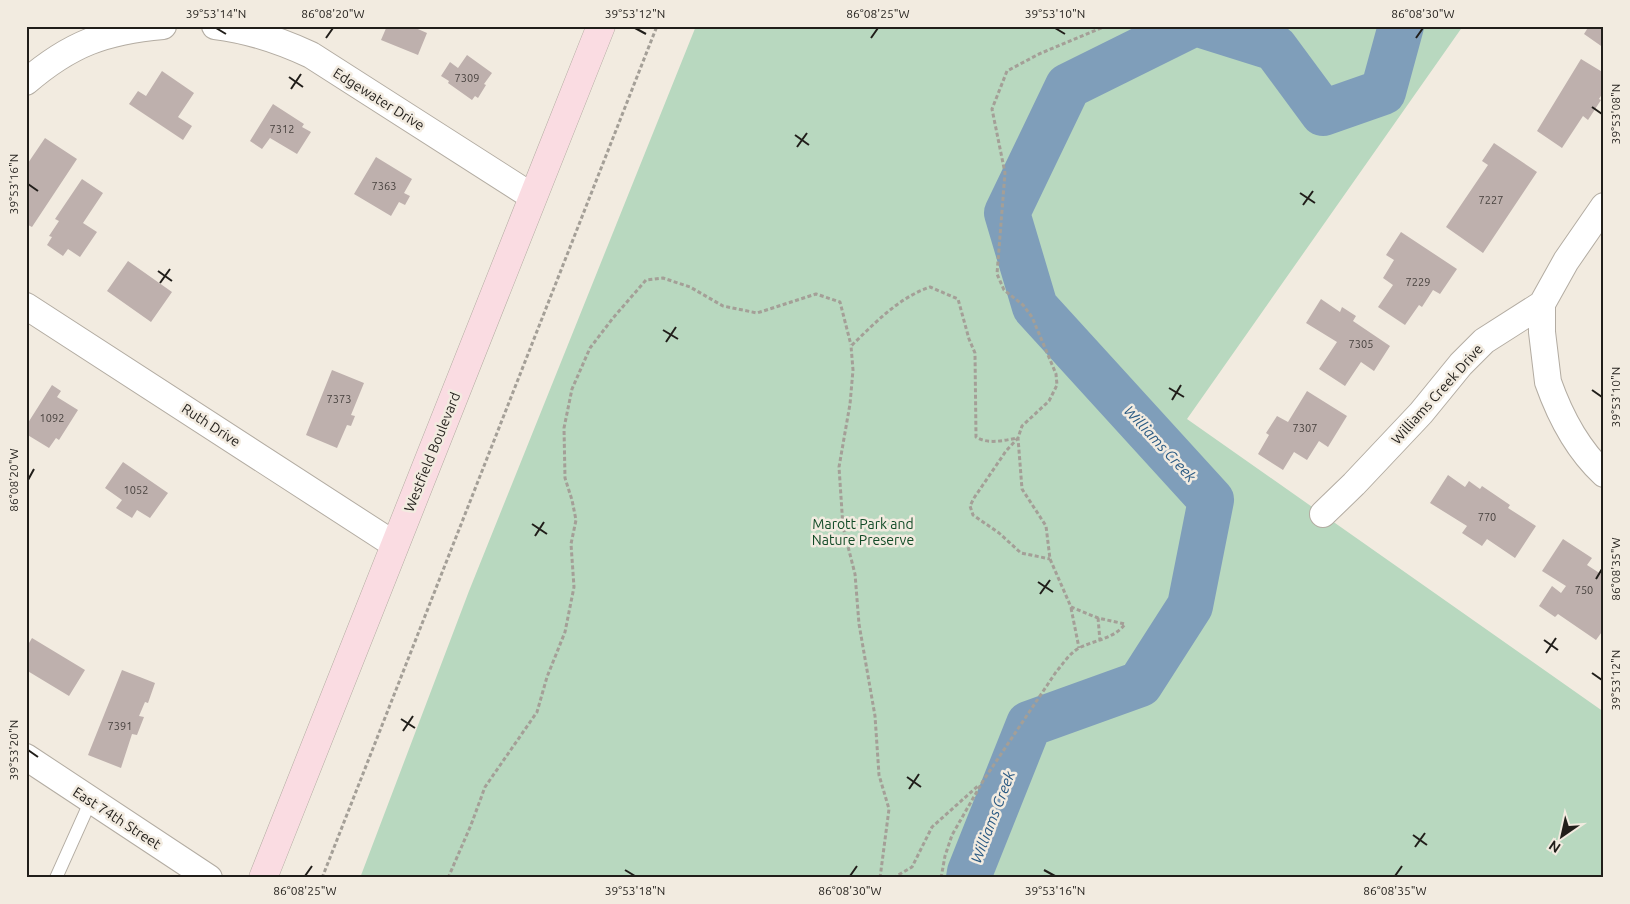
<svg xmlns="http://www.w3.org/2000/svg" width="1630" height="904" font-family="Ubuntu,sans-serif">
	<rect width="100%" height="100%" fill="#f2ebe0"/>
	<path fill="#b8d8bf" d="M 696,26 L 1463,26 L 1187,419 L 1604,712 L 1604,878 L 360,878 L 469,591 Z"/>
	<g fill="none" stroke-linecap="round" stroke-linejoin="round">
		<path stroke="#7f9eba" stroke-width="46" d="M 1205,26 L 1275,48 L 1323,113 L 1383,92 L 1401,26
			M 969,878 L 970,872 L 1029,724 L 1140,684 L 1190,606 L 1211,500 L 1035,307 L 1007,213 L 1068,86 L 1189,26"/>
	</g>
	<path fill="#beb0ad" d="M 387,26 L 411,26 L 427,33 L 418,55 L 381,40 Z
		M 1589,26 L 1604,26 L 1604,48 L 1584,34 Z
		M 467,55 L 492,73 L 484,84 L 486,85 L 478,98 L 475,96 L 472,100 L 448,83 L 449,81 L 441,76 L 450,62 L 458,68 Z
		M 1581,59 L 1604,73 L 1604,91 L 1599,99 L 1601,100 L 1588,120 L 1583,116 L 1562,148 L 1537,131 Z
		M 162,71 L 194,93 L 178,117 L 192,126 L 183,140 L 129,104 L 138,91 L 146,96 Z
		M 273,104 L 304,124 L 302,127 L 311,132 L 297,154 L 270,138 L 262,149 L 250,141 Z
		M 45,138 L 77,159 L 32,227 L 26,224 L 26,166 Z
		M 1494,143 L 1537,172 L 1483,253 L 1446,227 L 1488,165 L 1482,161 Z
		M 376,157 L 412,179 L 404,193 L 410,196 L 405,205 L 399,202 L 391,216 L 354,194 Z
		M 82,179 L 103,193 L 83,223 L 97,232 L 80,257 L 68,249 L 63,256 L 47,245 L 52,237 L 49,236 L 59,221 L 55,219 Z
		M 1401,232 L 1457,269 L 1440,294 L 1433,290 L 1422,307 L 1419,305 L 1405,325 L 1378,307 L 1393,285 L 1383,278 L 1394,260 L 1386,255 Z
		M 128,261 L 172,292 L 151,322 L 107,291 Z
		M 1321,299 L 1340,312 L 1342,307 L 1356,316 L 1353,321 L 1390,346 L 1374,371 L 1361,362 L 1345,386 L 1319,369 L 1337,342 L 1306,323 Z
		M 332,370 L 364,383 L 351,415 L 355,416 L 351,426 L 347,425 L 337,448 L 306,435 Z
		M 52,385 L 61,391 L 57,397 L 78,410 L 59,440 L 56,438 L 49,448 L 26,434 L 26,426 Z
		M 1307,391 L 1347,416 L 1328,447 L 1319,441 L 1307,460 L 1294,452 L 1283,470 L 1258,454 L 1269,435 L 1266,433 L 1277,416 L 1288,422 Z
		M 123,462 L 168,493 L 150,518 L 137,510 L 132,518 L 116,508 L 122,500 L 105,488 Z
		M 1448,475 L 1465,487 L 1469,481 L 1480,489 L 1482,486 L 1510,505 L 1508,508 L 1536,526 L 1515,558 L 1487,539 L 1482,546 L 1462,533 L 1467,526 L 1430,503 Z
		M 1563,539 L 1592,558 L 1587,565 L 1604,576 L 1604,629 L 1596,640 L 1558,614 L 1555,617 L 1539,606 L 1552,586 L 1561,593 L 1566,586 L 1542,571 Z
		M 32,638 L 85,670 L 69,696 L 26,670 L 26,648 Z
		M 122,670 L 155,683 L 148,703 L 145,702 L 139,716 L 144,717 L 137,735 L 132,734 L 121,768 L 88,755 Z"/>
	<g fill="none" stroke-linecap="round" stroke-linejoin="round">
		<defs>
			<path id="lane" d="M 56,878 L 91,800"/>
			<path id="street" d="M 215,26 C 248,30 281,41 311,55 L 533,197
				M 26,82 C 70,44 105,31 163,26
				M 1542,304 L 1542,332 L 1548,382 C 1560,416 1577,449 1604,474
				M 26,306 L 395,545
				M 1323,514 L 1354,484 L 1421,413 L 1461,364 L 1484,341 L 1542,304 L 1566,261 L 1604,206
				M 26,757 L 209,878"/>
			<path id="secondary" d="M 263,878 L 601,26"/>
		</defs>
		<use href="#lane" stroke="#b3aca2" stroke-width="14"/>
		<use href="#street" stroke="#b3aca2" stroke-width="28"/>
		<use href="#secondary" stroke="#b3aca2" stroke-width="29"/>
		<path stroke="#a49f97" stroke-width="3" stroke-dasharray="4 2.5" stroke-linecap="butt" d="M 1071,608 L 1079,648
			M 1098,618 L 1100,641
			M 322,878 L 657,26
			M 448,878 L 471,825 L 485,787 L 537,712 L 547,677 L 565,632 L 574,587 L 571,544 L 576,520 L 572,500 L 565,478 L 564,428 L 572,389 L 590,348 L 613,318 L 646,280 L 663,278 L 690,287 L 723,306 L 757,313 L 816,294 L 840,302 L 851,345
			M 880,878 L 889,809 L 879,775 L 875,716 L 859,624 L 855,574 L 843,527 L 839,467 L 850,404 L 853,370 L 851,346 C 875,323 898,298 930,287 L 958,299 L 969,339 L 975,353 L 976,437 C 989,445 1004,440 1018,438 L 1006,451 L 974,498 L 970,506 L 973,515 L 999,533 L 1021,553 L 1050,559
			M 893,878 L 912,867 L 932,827 L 979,785
			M 941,878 L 945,856 L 952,835 L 983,781 L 1056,672 C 1063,664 1070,652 1081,647 C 1096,640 1115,638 1125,624 L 1098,618 L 1071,607 L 1050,559 L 1046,526 L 1022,489 L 1018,438 L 1022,426 L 1049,401 L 1057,385 L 1056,374 L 1032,317 L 1023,305 L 1004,290 L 997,274 L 1005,173 L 992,109 L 1007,71 L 1039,54 L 1106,26"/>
		<use href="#lane" stroke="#fff" stroke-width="12"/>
		<use href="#street" stroke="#fff" stroke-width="26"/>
		<use href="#secondary" stroke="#fadce2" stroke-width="28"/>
	</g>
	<path fill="none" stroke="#211e1a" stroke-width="2" d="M 216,28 L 226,34M 635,28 L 646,34M 1055,28 L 1065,34M 326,38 L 333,28M 871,38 L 878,28M 1416,38 L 1423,28M 289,77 L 303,87M 291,89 L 301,74M 1592,107 L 1602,114M 795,135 L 809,145M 797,147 L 807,133M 28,184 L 38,191M 1300,193 L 1315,203M 1303,205 L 1313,191M 158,271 L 172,281M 160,283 L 170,269M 663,330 L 678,339M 666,342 L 676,327M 1169,388 L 1184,397M 1592,390 L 1602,397M 1172,400 L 1181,385M 28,480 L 34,469M 532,524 L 547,534M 535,536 L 544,522M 1596,579 L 1602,569M 1038,582 L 1053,592M 1040,594 L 1050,580M 1544,640 L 1558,650M 1546,653 L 1556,638M 1592,673 L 1602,680M 401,719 L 415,728M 403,731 L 413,716M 28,750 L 38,757M 907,777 L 921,787M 909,789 L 919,774M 1413,835 L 1427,845M 1415,847 L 1425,833M 625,870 L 635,876M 1044,870 L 1055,876M 305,876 L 312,866M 850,876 L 857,866M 1395,876 L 1402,866"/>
	<g text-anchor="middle" stroke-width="5" stroke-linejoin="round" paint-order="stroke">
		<g font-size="11" fill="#48423f">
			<text x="467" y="82">7309</text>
			<text x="282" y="133">7312</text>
			<text x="384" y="190">7363</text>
			<text x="1491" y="204">7227</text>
			<text x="1418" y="286">7229</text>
			<text x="1361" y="348">7305</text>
			<text x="339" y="403">7373</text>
			<text x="52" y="422">1092</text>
			<text x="1305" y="432">7307</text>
			<text x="136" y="494">1052</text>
			<text x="1487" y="521">770</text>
			<text x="1584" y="594">750</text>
			<text x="120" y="730">7391</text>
		</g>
		<g font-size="14" fill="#211e1a" stroke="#f2ebe0">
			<text transform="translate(379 99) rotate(32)" y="5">Edgewater Drive</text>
			<text transform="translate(1437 394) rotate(-48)" y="5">Williams Creek Drive</text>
			<text transform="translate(211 425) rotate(33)" y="5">Ruth Drive</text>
			<text transform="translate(432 452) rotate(-68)" y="5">Westfield Boulevard</text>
			<text transform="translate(117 818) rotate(33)" y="5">East 74th Street</text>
		</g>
		<g font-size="14" fill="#124b27" stroke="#f2ebe0">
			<text x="863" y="529">Marott Park and<tspan x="863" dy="16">Nature Preserve</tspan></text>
		</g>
		<g font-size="15" font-style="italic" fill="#2a5a83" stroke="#f2ebe0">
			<text transform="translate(1160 444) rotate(47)" y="5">Williams Creek</text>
			<text transform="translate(993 817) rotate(-69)" y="5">Williams Creek</text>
		</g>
	</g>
	<rect width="1630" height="904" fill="none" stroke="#f2ebe0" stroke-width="55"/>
	<g transform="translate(1562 836) rotate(214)" stroke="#f2ebe0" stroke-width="4" paint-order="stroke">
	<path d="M0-4L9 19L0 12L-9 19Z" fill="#211e1a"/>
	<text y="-8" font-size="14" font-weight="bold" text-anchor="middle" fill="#211e1a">N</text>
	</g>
	<rect x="28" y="28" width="1574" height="848" fill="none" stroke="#211e1a" stroke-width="2"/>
	<g font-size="12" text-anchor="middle" fill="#211e1a">
		<text x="216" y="18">39°53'14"N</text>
		<text x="333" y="18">86°08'20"W</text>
		<text x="635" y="18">39°53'12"N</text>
		<text x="878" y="18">86°08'25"W</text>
		<text x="1055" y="18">39°53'10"N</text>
		<text x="1423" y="18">86°08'30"W</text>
		<text transform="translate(1616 114) rotate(-90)" y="4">39°53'08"N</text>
		<text transform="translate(14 184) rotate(-90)" y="4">39°53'16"N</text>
		<text transform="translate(1616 397) rotate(-90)" y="4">39°53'10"N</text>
		<text transform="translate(14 480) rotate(-90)" y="4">86°08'20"W</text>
		<text transform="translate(1616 569) rotate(-90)" y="4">86°08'35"W</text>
		<text transform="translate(1616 680) rotate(-90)" y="4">39°53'12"N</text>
		<text transform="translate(14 750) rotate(-90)" y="4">39°53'20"N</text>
		<text x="305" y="895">86°08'25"W</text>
		<text x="635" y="895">39°53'18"N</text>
		<text x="850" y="895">86°08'30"W</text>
		<text x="1055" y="895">39°53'16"N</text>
		<text x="1395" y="895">86°08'35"W</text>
	</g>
</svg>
